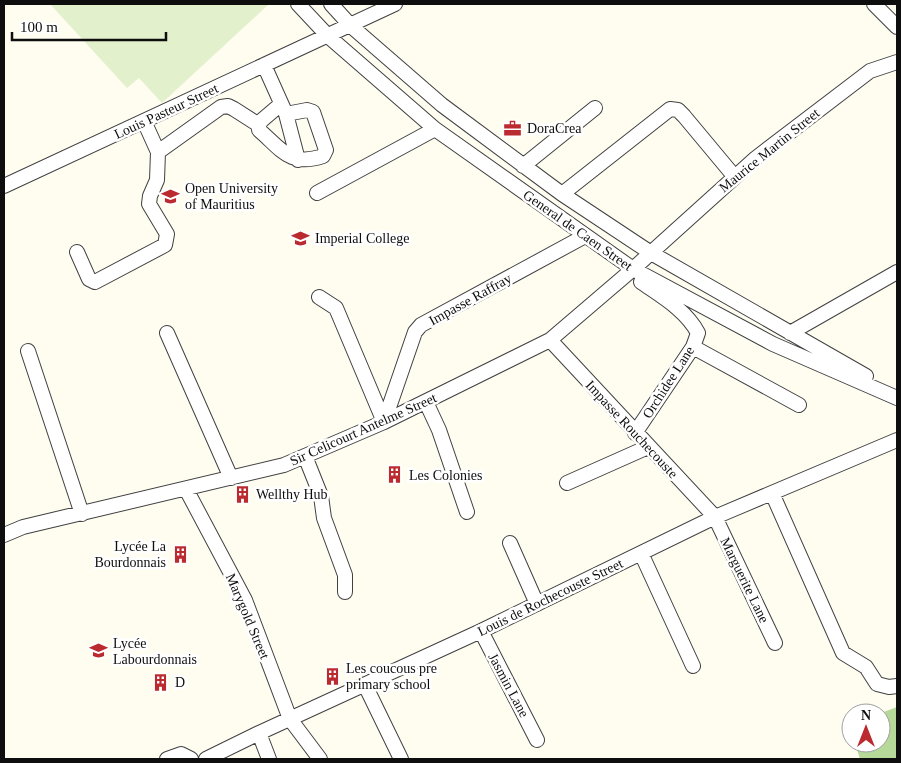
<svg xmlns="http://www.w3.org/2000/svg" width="901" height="763" font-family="Georgia,serif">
	<rect width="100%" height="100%" fill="#fffcf0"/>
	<path fill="#b6d99a" d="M 897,707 L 897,759 L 860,759 L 856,746 L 859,743 L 881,743 L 881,713 Z"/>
	<path fill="#e3f0cc" d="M 50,4 L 269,4 L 162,103 L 139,78 L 127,88 Z"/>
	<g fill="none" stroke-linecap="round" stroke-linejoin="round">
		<defs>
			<path id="minor" d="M 298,4 L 328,36 L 435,129 L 633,269 L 773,344 L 897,398
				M 331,4 L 351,26 L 442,105 L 562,194 L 651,253 L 866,376
				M 874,4 L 897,27
				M 264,65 L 286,114 L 298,160
				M 259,125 L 261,121 L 281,104
				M 158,152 L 221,107 L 228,106 L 234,109 L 259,125 L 259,130 C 282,150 290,167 323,156 L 326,150 L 313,112 L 307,110 L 286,114
				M 523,166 L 595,108
				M 4,186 L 395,4
				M 317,193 L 435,129
				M 562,194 L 670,109 L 678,110 L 684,116 L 734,176
				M 77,252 L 89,279 L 95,282 L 165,245 L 167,234 L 149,204 L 150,196 L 157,180 L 158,152 L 144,121
				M 319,297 L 336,308 L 384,422
				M 167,333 L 231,478
				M 790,333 L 897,272
				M 550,340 L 715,517 L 775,643
				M 693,347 L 799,405
				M 28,351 L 82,514
				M 426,402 L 439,430 L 467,512
				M 384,422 L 415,332 L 421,325 L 585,236
				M 635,433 L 693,347 L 698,333 C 686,310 661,296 641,282
				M 305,456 L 321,496 L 324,518 L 345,575 L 345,592
				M 567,483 L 648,447
				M 186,489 L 245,600 L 290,719 L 320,759
				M 772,493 L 843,653 L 866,667 L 877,684 L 889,687 L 897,686
				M 4,535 L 23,527 L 284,465 L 384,422 L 550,340 L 633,269 L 756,158 L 870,71 L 897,62
				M 510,543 L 537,604
				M 641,553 L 693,666
				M 481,631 L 537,740
				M 365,685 L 401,759
				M 259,733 L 269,759
				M 167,759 L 181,754 L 191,759
				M 206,759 L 259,733 L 481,631 L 715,517 L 897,440"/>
		</defs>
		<use href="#minor" stroke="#414141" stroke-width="16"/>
		<use href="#minor" stroke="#fff" stroke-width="14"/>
	</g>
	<defs>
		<symbol id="office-bare" viewBox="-9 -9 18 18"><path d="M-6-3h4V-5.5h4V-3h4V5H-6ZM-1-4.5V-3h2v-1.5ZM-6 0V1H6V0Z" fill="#bb2a2f" stroke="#fff" stroke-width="2.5" paint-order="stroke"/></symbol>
		<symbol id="university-bare" viewBox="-9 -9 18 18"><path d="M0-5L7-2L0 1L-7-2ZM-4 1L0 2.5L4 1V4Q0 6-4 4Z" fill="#bb2a2f" stroke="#fff" stroke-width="2.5" paint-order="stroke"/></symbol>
		<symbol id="building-bare" viewBox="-9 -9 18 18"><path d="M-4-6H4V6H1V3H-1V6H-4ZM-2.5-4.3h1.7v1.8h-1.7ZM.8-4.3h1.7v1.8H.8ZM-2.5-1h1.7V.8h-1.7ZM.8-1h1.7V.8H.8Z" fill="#bb2a2f" stroke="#fff" stroke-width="2.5" paint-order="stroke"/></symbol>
		<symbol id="school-bare" viewBox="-9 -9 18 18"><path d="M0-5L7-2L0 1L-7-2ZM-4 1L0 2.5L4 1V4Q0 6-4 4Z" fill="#bb2a2f" stroke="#fff" stroke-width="2.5" paint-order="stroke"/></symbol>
	</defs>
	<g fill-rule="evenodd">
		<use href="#office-bare" x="500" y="116" width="25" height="25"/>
		<use href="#university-bare" x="158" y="184" width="25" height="25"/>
		<use href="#university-bare" x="288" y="226" width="25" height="25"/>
		<use href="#building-bare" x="382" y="462" width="25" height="25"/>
		<use href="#building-bare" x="230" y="482" width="25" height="25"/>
		<use href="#building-bare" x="168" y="542" width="25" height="25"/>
		<use href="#school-bare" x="86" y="638" width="25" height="25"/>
		<use href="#building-bare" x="320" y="664" width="25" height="25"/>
		<use href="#building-bare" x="148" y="670" width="25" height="25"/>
	</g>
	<g text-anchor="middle" stroke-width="5" stroke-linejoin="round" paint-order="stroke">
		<g font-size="14" fill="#0e0e0e" stroke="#fff">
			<text transform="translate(166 111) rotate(-25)" y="5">Louis Pasteur Street</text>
			<text transform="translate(769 150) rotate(-39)" y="5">Maurice Martin Street</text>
			<text transform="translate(578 230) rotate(35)" y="5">General de Caen Street</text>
			<text transform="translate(470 299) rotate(-29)" y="5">Impasse Raffray</text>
			<text transform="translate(668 382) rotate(-57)" y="5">Orchidee Lane</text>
			<text transform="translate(363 429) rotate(-24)" y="5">Sir Celicourt Antelme Street</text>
			<text transform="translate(632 429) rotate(47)" y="5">Impasse Rouchecouste</text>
			<text transform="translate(745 580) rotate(64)" y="5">Marguerite Lane</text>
			<text transform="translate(550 597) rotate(-26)" y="5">Louis de Rochecouste Street</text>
			<text transform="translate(248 616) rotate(67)" y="5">Marygold Street</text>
			<text transform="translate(509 685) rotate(62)" y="5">Jasmin Lane</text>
		</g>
		<g font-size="14" fill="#0e0e0e" stroke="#fff" text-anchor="start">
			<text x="527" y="133">DoraCrea</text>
			<text x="185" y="193">Open University<tspan x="185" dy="16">of Mauritius</tspan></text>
			<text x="315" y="243">Imperial College</text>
			<text x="409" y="480">Les Colonies</text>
			<text x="256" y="499">Wellthy Hub</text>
			<text x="166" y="551" text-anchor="end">Lycée La<tspan x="166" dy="16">Bourdonnais</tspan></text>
			<text x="113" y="648">Lycée<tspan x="113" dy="16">Labourdonnais</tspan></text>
			<text x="346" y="673">Les coucous pre<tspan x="346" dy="16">primary school</tspan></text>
			<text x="175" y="687">D</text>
		</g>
	</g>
	<rect width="901" height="763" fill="none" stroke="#0e0e0e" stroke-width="10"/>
	<g transform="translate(866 728)"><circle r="24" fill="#ffffff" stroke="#9f9f9f"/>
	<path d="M0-4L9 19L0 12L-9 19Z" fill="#bb2a2f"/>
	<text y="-8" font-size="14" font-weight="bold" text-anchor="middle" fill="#0e0e0e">N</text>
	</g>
	<path d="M12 32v8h154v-8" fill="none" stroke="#0e0e0e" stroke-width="2.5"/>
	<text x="20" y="32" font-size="15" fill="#0e0e0e" stroke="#ffffff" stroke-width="4" paint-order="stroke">100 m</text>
</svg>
